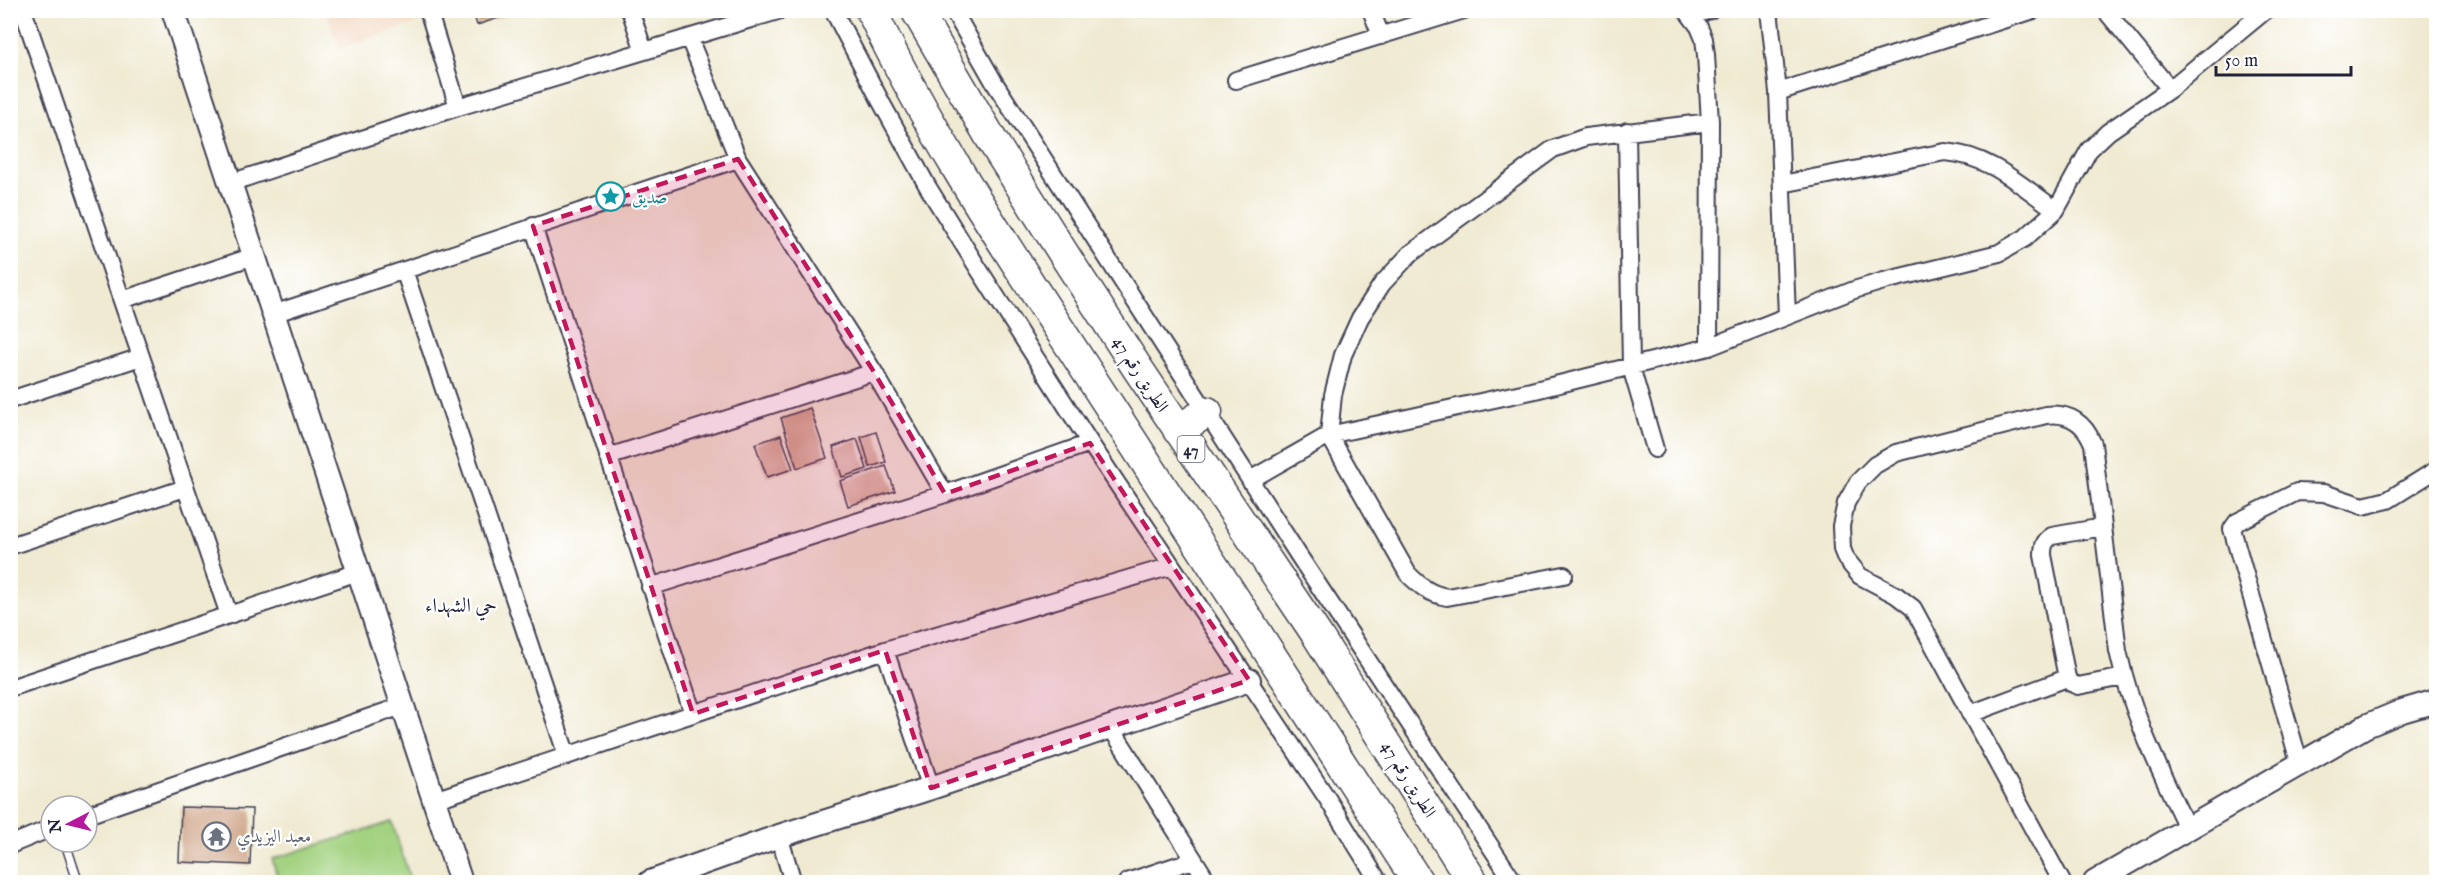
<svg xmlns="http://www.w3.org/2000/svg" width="2447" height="893" font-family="'IM FELL English',Amiri,serif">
	<rect width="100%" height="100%" fill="#fff"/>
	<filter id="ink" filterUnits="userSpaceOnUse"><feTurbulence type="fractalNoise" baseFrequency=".0167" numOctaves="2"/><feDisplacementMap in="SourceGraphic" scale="12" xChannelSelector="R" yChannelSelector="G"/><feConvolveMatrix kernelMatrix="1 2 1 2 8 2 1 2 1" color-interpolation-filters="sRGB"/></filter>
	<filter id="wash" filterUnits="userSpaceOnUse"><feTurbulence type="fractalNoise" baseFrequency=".008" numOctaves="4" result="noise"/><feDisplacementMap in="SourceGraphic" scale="24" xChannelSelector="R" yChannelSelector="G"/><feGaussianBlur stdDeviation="1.35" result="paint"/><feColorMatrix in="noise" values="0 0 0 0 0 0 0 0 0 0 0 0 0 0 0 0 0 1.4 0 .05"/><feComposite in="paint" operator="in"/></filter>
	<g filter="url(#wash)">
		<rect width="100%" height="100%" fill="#f0ead2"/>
		<path fill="#f2d5bd" d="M 326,11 L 411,11 L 415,23 L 339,49 Z"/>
		<path fill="#a3d280" stroke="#627a5e" stroke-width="1.5" d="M 392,822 L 411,882 L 279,882 L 272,859 Z"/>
		<g id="blocks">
			<path fill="#ca9c7d" d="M 472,10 L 519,10 L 519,11 L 477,25 Z
				M 810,408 L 827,458 L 797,468 L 781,418 Z
				M 876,432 L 886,462 L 870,467 L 861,437 Z
				M 781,435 L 793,469 L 767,477 L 755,444 Z
				M 857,439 L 867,469 L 842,477 L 833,447 Z
				M 886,466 L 895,491 L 848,506 L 840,481 Z
				M 181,807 L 252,809 L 250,865 L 179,862 Z"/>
		</g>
	</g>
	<g filter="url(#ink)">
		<use href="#blocks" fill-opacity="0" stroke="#414052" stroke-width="1.5"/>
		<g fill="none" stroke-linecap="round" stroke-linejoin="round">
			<defs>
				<path id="lane" d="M 65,842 L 78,882"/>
				<path id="street" d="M 23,10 L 229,615
					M 428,10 L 458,107
					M 630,10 L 644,51
					M 833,10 L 881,102 L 929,189 L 978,268 L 1090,443 L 1327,798 L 1379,882
					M 953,10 L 994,82 L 1299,556 L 1514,882
					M 1371,10 L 1381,36
					M 1686,10 L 1699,27 L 1704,39 L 1706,55 L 1710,122 L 1709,347
					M 1769,10 L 1778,92 L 1787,316
					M 2105,10 L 2170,89
					M 1692,16 L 1710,10
					M 689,38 L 738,159 L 874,372 L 945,494
					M 1236,80 L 1464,10
					M 1778,92 L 2034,10
					M 1627,131 L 1631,367 L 1655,449
					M 230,183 L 458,107 L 781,10
					M 1782,184 L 1945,152 C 1989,155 2020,185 2056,210
					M 533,226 L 693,714
					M 404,270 L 567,756
					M 122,300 L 254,256
					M 273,314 L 738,159
					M 10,400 L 141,357
					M 608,457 L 874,372
					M 1250,480 L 1329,435 L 1531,391 L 1709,347 L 1854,290 L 1884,281 L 1999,253 L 2025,238 L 2056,210 L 2089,150 L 2108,132 L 2170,89 L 2266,10
					M 2103,527 L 2052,536 C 2044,541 2043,546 2043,555 L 2067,678 L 2071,683 L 2078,686 L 2124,677
					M 10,546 L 185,488
					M 1564,575 L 1447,597 C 1430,594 1421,587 1408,574 L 1329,435 L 1333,395 L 1343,355 L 1360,318 L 1382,284 L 1410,254 L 1553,149 L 1586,137 L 1710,122
					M 650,587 L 945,494 L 1090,443
					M 885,650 L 931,788
					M 10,688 L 358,572
					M 1970,714 L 2067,678
					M 1110,726 L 1208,882
					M 2300,765 L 2232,529 L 2237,522 L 2297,492 L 2324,493 L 2363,506 L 2388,500 L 2436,470
					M 434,800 L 885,650 L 1172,566
					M 87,815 L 402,706
					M 779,836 L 793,882
					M 10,845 L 51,828
					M 1127,882 L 1193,860
					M 2062,882 L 1913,608 L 1896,595 L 1860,576 L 1846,559 L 1842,549 L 1841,526 L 1846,503 L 1858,482 L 1875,465 L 1896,453 L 2046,415 C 2069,412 2085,423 2093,444 L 2118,651 C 2132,716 2160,770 2188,830"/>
				<path id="secondary" d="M 173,10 L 461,882
					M 650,882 L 779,836 L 931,788 L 1249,680
					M 2095,882 L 2366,726 L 2402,711 L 2436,701"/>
				<path id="highway" d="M 871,10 C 934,143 1018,265 1097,387 C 1204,552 1312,717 1418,882
					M 916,10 L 993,142 L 1065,256 L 1138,369 L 1317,635 L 1473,882
					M 1178,430 L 1207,412"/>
			</defs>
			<use href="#lane" stroke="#414052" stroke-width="11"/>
			<use href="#street" stroke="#414052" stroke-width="20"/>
			<use href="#secondary" stroke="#414052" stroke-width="26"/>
			<use href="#highway" stroke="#414052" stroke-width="33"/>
			<use href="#lane" stroke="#fff" stroke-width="8"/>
			<use href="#street" stroke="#fff" stroke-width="16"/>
			<use href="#secondary" stroke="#fff" stroke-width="22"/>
			<use href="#highway" stroke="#fff" stroke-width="30"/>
		</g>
	</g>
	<path fill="#c2185b" fill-opacity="0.2" stroke="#c2185b" stroke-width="4.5" stroke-dasharray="12 8" stroke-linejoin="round" d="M 738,159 L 874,372 L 945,494 L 1090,443 L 1249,680 L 931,788 L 885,650 L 693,714 L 533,226 Z"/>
	<defs>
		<symbol id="sight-ring" viewBox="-11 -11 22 22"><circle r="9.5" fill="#fff" stroke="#0f9aa8" stroke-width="1.5"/><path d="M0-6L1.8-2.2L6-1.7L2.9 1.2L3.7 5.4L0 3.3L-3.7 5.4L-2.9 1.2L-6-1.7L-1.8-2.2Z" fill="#0f9aa8"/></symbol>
		<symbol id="temple-ring" viewBox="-11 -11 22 22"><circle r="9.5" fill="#fff" stroke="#6b7280" stroke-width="1.5"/><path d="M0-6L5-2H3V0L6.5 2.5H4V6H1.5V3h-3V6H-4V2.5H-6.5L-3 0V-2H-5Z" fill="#6b7280"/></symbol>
	</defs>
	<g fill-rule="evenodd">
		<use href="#sight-ring" x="594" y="180" width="33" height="33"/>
		<use href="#temple-ring" x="200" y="820" width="33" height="33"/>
	</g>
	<g text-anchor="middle" stroke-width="4.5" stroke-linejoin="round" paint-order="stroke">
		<rect fill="#fff" stroke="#646476" stroke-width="1.5" x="1177.5" y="436" width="27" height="26" rx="4.5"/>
		<g font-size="16" font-weight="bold" fill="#22223b">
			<text x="1191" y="455">47</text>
		</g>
		<g font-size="18" fill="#0d838f" stroke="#fff" text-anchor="start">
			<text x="632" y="203">صديق</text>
		</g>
		<g font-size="18" fill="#22223b" stroke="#fff">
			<text transform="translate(1141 374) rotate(57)" y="6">الطريق رقم 47</text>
			<text transform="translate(1409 779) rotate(58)" y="6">الطريق رقم 47</text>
		</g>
		<g font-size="18" fill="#5b616d" stroke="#fff" text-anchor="start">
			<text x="237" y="842">معبد اليزيدي</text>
		</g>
		<g font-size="20" fill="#22223b" stroke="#fff">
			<text x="461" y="612">حي الشهداء</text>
		</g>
	</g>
	<rect width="2447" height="893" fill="none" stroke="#fff" stroke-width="36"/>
	<g transform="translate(69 824) rotate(263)"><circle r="28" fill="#ffffff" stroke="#a7a7b1" stroke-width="1.5"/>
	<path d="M0-4.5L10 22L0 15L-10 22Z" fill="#b5179e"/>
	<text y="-9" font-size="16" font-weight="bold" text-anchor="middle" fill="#22223b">N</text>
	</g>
	<path d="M2216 66v9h135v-9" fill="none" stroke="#22223b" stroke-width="3"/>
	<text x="2225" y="66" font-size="18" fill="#22223b" stroke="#ffffff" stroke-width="4.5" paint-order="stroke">50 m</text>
</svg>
